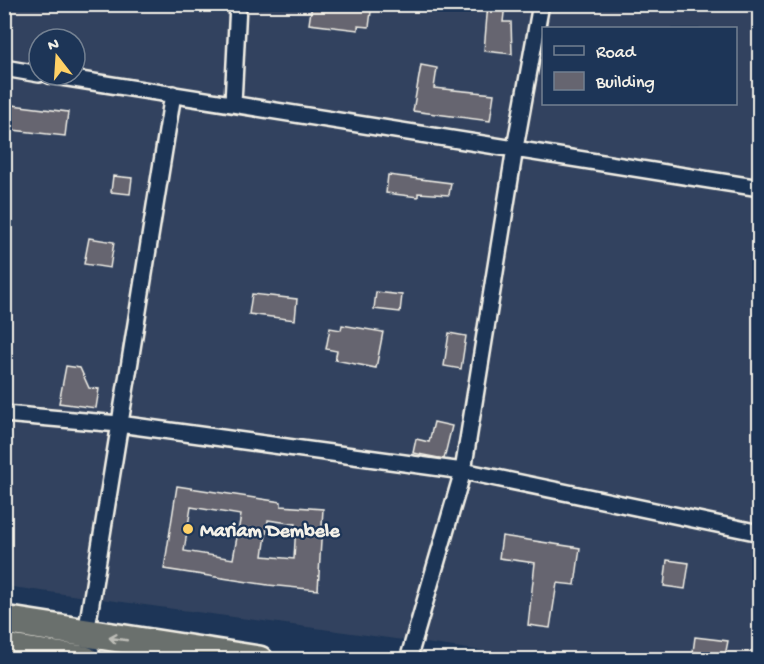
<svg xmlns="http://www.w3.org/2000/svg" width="764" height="664" font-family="'Gochi Hand',sans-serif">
	<rect width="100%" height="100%" fill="#1d3557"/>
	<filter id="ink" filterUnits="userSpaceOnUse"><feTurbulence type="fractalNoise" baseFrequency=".0167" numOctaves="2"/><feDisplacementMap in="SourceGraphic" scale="12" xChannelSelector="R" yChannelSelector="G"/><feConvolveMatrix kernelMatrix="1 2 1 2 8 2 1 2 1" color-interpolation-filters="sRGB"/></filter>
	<g filter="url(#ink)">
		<path fill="#33435e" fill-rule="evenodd" d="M 5,5 L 759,5 L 759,659 L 543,659 L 5,586 ZM 544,28 L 736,28 L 736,104 L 544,104 ZM 39,39 L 75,39 L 75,75 L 39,75 Z"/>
		<path fill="#666570" stroke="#f4f1e8" stroke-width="1.5" fill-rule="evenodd" d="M 312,4 L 372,4 L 369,27 L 358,26 L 358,30 L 309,24 Z
			M 488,4 L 505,4 L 503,22 L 511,22 L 512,54 L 484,51 Z
			M 421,65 L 437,68 L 434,88 L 494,94 L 490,121 L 413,111 Z
			M 4,104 L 68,112 L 65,136 L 4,129 Z
			M 388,175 L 451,183 L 449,195 L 418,193 L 418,197 L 386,193 Z
			M 113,176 L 132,178 L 130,194 L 111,192 Z
			M 89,238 L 114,242 L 110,268 L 84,264 Z
			M 376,292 L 402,295 L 400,312 L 374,309 Z
			M 252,294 L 297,299 L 295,320 L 249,314 Z
			M 342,325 L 383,332 L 376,368 L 335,360 L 337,351 L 326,349 L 330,328 L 341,330 Z
			M 449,333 L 466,336 L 461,369 L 444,366 Z
			M 66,366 L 80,368 L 89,388 L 99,389 L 96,408 L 59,403 Z
			M 434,422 L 452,426 L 444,459 L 413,453 L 416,439 L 429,442 Z
			M 177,486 L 281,502 L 281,506 L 323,509 L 318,590 L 268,585 L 164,569 ZM 191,507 L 241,515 L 233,559 L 184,551 ZM 268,520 L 296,524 L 294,559 L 263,556 Z
			M 502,536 L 580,548 L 575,585 L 557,583 L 550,628 L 528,625 L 535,563 L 499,558 Z
			M 667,560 L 689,563 L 685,589 L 664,586 Z
			M 695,637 L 728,641 L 725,656 L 693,652 Z"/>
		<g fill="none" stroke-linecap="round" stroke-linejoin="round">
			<defs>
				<path id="street" d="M 4,68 L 39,74
					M 49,75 L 760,188
					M 233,103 L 238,4
					M 4,414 L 119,424 L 463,471 L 760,533
					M 93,660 L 86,634 L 173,94
					M 408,660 L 463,471 L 515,148 L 541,4"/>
				<path id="highway" d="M 4,620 L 259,660
					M 4,648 L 85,660"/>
			</defs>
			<use href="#street" stroke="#f4f1e8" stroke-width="20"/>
			<use href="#highway" stroke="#f4f1e8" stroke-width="32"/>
			<use href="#street" stroke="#1d3557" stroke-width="15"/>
			<use href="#highway" stroke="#6b706d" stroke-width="27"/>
		</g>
		<defs><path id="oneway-shaft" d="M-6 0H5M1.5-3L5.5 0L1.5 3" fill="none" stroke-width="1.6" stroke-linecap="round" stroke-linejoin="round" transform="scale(1.5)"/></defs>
		<use stroke="#bdbdb7" href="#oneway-shaft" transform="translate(118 639) rotate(-172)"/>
	</g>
	<circle fill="#ffd166" stroke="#1d3557" stroke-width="2" cx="188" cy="529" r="6"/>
	<g text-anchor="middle" stroke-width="4.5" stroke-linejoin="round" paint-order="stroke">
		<g font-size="20" font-weight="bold" fill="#f4f1e8" stroke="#1d3557" text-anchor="start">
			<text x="200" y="536">Mariam Dembele</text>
		</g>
	</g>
	<rect width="764" height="664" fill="none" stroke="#1d3557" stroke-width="24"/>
	<rect x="12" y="12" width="740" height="640" fill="none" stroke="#f4f1e8" stroke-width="2" filter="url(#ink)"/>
	<rect x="542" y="27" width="195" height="78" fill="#1d3557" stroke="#738091" stroke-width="1.5"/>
	<rect x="554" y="46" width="30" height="9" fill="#1d3557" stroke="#738091" stroke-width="1.5"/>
	<text x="596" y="57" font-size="18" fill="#f4f1e8">Road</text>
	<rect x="554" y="72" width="30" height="18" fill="#666570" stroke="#738091" stroke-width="1.5"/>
	<text x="596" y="87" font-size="18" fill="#f4f1e8">Building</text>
	<g transform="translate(57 57) rotate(343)"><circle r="28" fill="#1d3557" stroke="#738091" stroke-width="1.5"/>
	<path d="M0-4.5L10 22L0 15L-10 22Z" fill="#ffd166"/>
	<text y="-9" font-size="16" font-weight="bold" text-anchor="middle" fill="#f4f1e8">N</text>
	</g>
</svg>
